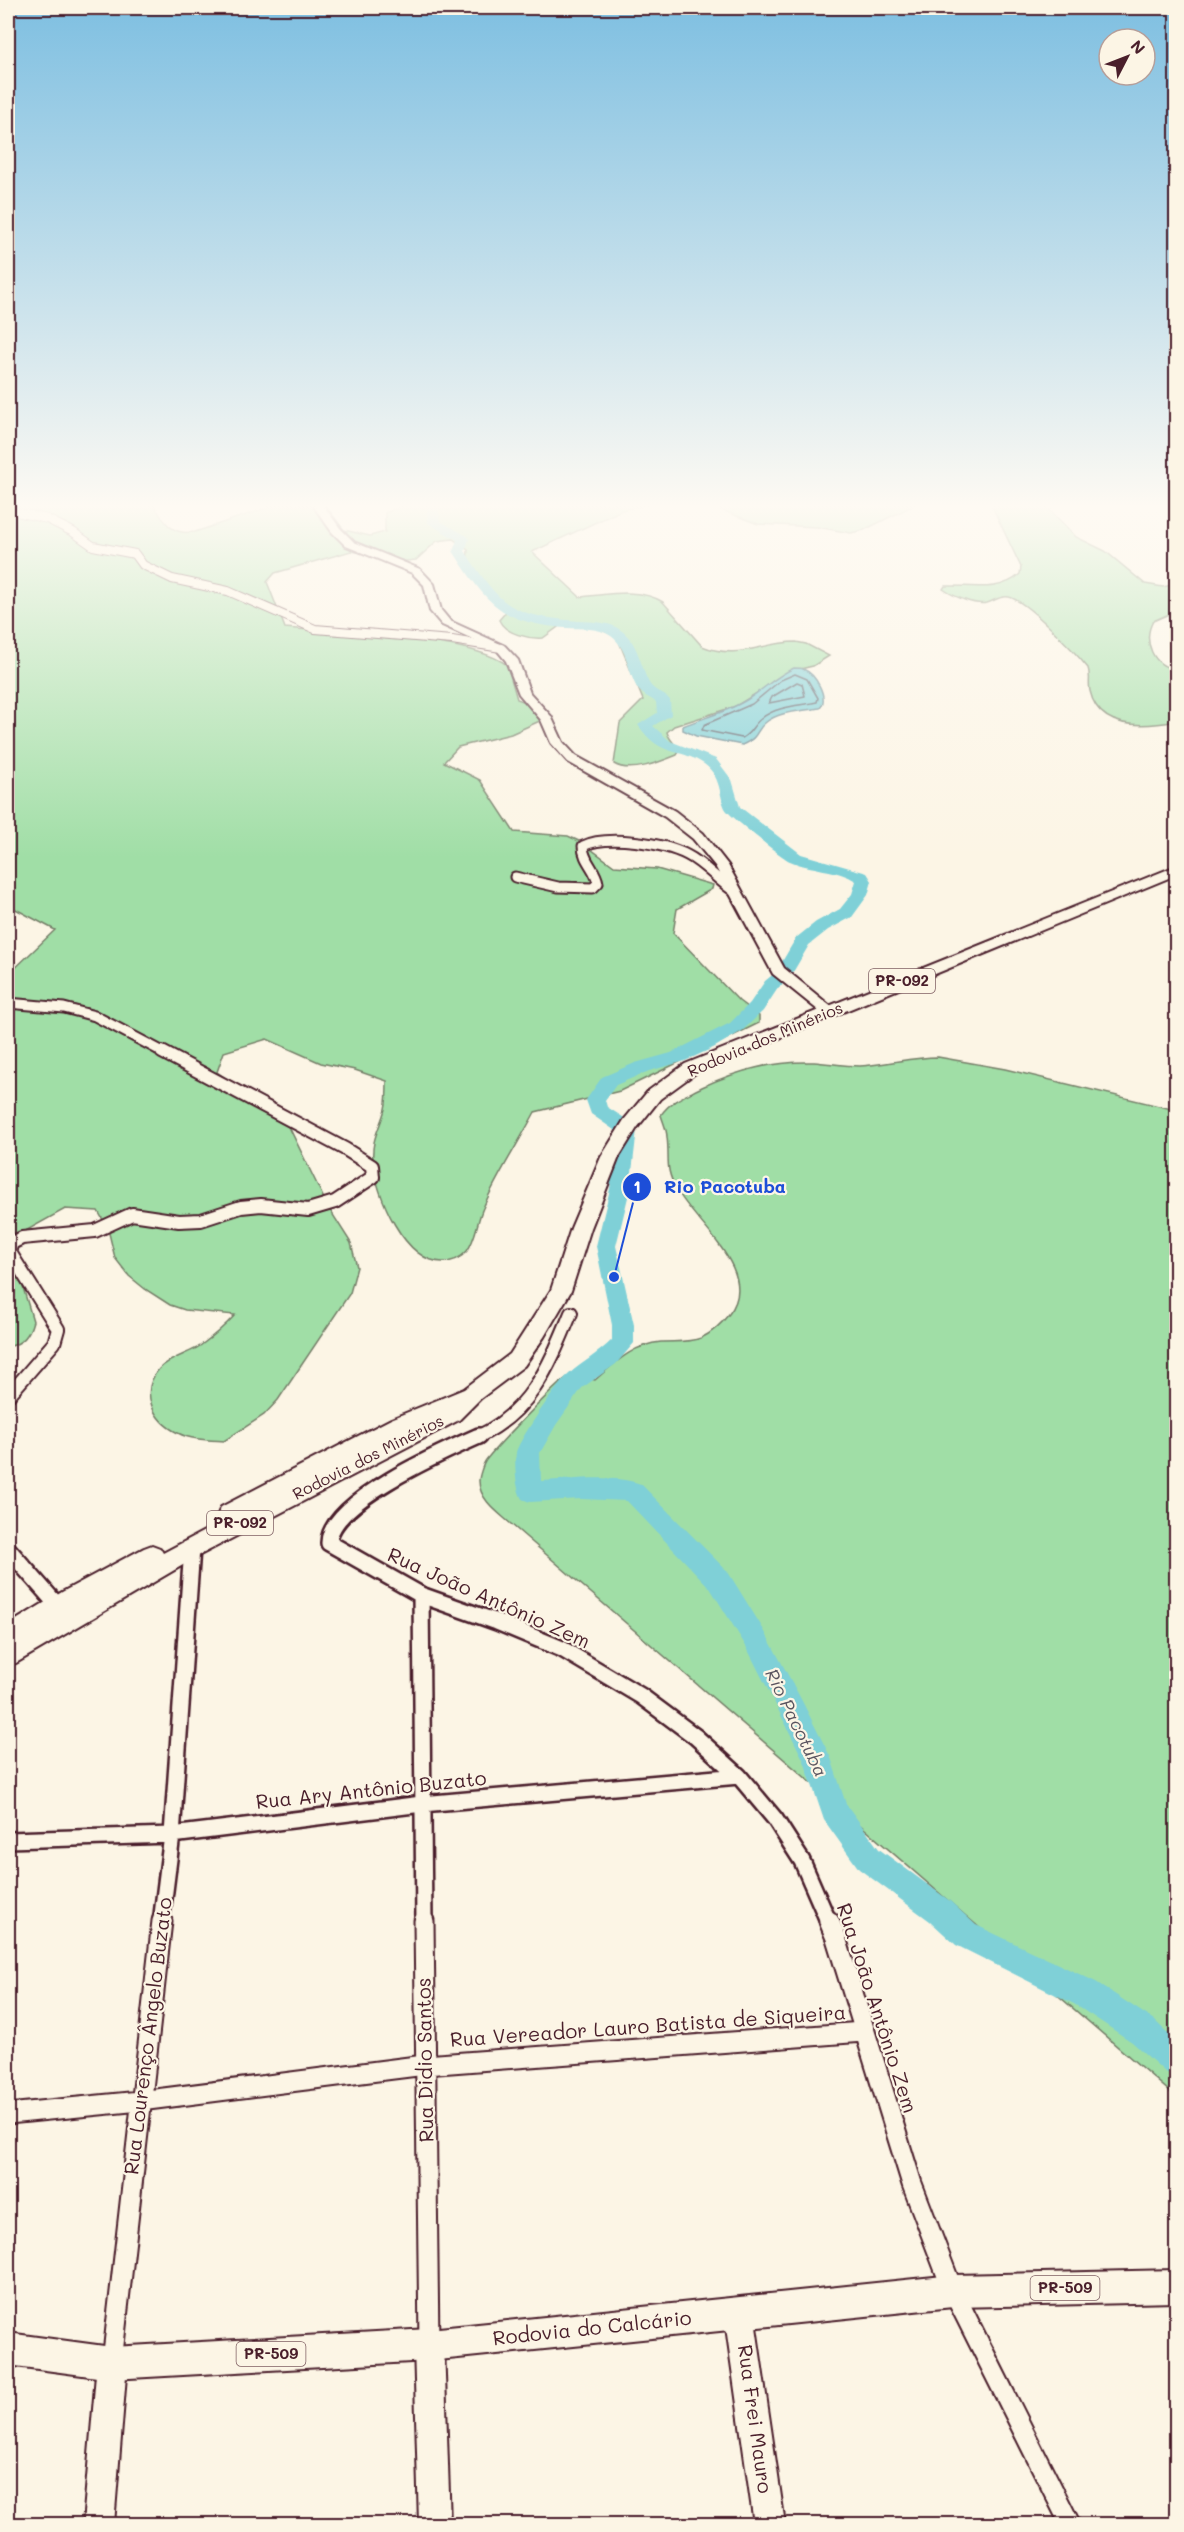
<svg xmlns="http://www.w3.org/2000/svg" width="1184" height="2532" font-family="Mali,sans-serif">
	<rect width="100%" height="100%" fill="#fcf5e5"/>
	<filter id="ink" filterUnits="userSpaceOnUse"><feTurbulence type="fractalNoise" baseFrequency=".0167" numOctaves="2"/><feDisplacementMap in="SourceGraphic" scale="12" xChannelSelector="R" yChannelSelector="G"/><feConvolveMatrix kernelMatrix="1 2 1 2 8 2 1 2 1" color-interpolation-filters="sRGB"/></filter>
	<g filter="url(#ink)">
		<path fill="#a0dea6" stroke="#757e68" stroke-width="1.5" d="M 8,504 L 153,504 C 165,523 171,535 195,532 L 279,504 L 326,506 L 344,530 L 370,536 L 385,532 L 385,513 L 407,504 L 648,504 L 622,510 L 532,552 L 580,597 C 607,595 639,587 663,602 L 702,646 C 738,661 761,642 796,642 L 806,644 L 829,656 L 813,666 L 792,671 L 736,706 L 674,726 L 667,732 C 669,740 676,744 679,752 L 677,755 C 660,762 630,774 614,764 L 620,723 L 643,700 L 617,637 L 586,623 L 561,625 L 543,638 C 529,639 505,634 499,620 L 505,613 L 506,607 L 471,574 L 467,566 L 468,550 L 453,539 L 437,541 L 416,560 L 406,561 L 351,551 L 275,573 L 267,582 L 285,628 C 334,633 472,637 507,665 L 517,699 L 539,707 L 544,719 L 511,734 L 458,747 L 444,762 L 480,780 L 514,832 L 568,836 L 581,842 L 614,866 L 657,869 L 713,885 L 712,889 L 677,909 L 673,933 L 739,1001 L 759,1016 L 759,1023 L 620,1091 L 535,1112 C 518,1144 497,1175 483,1208 C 477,1221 476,1239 467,1251 C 461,1258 453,1262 443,1262 C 404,1262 376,1195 373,1161 C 371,1139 380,1128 385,1109 C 387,1101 387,1090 387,1081 L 355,1070 L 321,1063 L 267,1039 L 224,1052 L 217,1072 L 276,1113 L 290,1129 L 328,1207 L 351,1243 L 357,1267 L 350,1293 L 278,1400 L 264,1415 L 224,1441 C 209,1440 191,1440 178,1433 C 153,1421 139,1392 159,1369 C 169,1358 188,1354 200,1346 C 212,1337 225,1326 235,1315 L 185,1310 L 170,1305 L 145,1289 L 129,1276 L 115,1258 L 108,1229 L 98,1211 L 65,1209 L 9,1240 L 33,1321 C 29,1336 23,1343 8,1347 L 8,975 L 55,930 L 8,905 Z
			M 706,504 L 916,504 L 864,530 L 851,533 L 817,527 L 758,524 Z
			M 991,504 L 1047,504 L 1048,508 L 1076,537 L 1105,551 L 1145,584 L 1163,587 L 1176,584 L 1176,611 L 1153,621 C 1142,641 1153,667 1176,669 L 1176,721 C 1146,727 1099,731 1090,691 C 1088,683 1091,676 1088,668 C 1075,652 1027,601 1009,597 C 1001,595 994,601 987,603 C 975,606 953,596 943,589 L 945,586 C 970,585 1000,593 1020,574 L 1021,567 Z
			M 938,1057 L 1005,1069 L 1176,1110 L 1176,2097 L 512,1525 C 499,1513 479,1500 479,1481 C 479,1476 483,1464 486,1460 C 494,1449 559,1381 568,1377 C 576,1373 587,1378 595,1380 C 616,1362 632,1345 661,1342 C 674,1341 689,1343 701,1338 C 712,1333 722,1323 729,1314 C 762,1272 695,1224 677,1190 C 664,1168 670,1160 667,1137 C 667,1130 663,1122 661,1115 C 671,1100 687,1095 702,1087 C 739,1070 773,1061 814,1062 C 829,1063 844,1066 860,1066 C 886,1065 911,1057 938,1057 Z"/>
		<path fill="#7fd0d7" stroke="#6a8992" stroke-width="1.5" d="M 794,668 C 795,668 802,668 803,669 C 816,674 829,698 820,708 C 803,711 779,711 765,723 C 755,731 760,737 742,745 L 696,736 L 683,730 L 683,726 C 705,717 728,712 748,699 C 764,689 776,676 794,668 Z"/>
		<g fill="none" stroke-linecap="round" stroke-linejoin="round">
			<path stroke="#5f6670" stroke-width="1.5" d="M 795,674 L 807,679 L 818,698 L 817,702 C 799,706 777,706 762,718 C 753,724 752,733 742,738 L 702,730 L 704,725 L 752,704 L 781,680 Z
				M 797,682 L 802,684 L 805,696 L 769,703 L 772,697 Z"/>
			<path fill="#7fd0d7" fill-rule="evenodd" d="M 426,504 L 438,504 L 440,521 L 467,536 L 469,539 L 465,551 C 501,607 511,616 578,621 C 594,622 609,621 622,631 C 639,644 640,665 649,683 C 653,691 664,693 670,700 L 671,715 L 653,726 L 670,741 L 716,759 L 732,780 L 740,807 L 801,854 L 867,873 L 872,881 L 868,895 L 852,917 L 828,930 L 809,945 L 789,979 L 778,988 L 763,1011 L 742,1031 L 715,1047 L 685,1061 L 649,1071 L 616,1085 L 605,1100 L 607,1107 L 634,1124 L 637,1129 L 630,1189 L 616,1246 L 634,1325 L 634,1343 L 616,1364 L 582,1388 L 556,1425 L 540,1453 L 541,1481 C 571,1480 613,1474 641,1484 L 728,1572 L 765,1632 L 802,1701 L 831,1758 L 846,1804 L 879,1849 L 950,1901 L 976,1925 L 1096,1982 L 1154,2020 L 1176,2041 L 1176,2076 L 1165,2072 L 1132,2042 L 1074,2004 L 956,1945 L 930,1921 L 859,1869 L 824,1820 L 804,1761 L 747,1648 L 710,1588 L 627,1501 L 581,1499 L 530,1502 L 522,1499 C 516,1488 514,1466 516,1453 C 518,1441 558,1383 568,1375 C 582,1362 598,1354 612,1340 L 612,1325 L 596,1246 L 610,1189 L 617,1132 L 591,1114 L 586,1100 L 602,1077 L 635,1063 L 671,1053 L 730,1023 L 750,1003 L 765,981 L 776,972 L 796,938 L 816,922 L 840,909 L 852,894 L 856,881 C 838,869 810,870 790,861 C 780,856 736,821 728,812 C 718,802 724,778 704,764 C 677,746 662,759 638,725 L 657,713 L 656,702 C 650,698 641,694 638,689 C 627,672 629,649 611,636 C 598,627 582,629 567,628 C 501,623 487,604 453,551 L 457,540 L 428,523 Z"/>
			<defs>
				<path id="street-far4" d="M 8,510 L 47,519 L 73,532 L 93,546 L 135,554 L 143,565 L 172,579 L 228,591 L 315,629 L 452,640 L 501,648"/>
				<path id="street-far3" d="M 515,877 L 558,887 L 593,888 L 598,883 C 596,869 583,861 583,846 C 607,834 664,843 687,855 C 705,864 718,881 735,892
					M 8,1003 L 64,1008 L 95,1016 L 165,1053"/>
				<path id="street-far2" d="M 8,1396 L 54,1343 L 58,1329 L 9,1251 L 12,1243 L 22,1238 L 95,1231 L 132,1214 L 179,1221 L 201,1220 L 241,1207 L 261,1205 L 308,1210 L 335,1202 L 373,1177 L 372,1166 L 345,1149 L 162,1052
					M 475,1438 C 531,1413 549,1366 571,1313"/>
				<path id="street-far1" d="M 479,1436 C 445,1451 328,1502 329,1543 L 421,1595 L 497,1622 L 562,1649 L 641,1696 L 696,1737 L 739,1776 L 775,1819 L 802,1861 L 829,1923
					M 8,1549 L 58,1606
					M 421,1595 L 424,1923
					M 8,1840 L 172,1835 L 422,1804 L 739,1776
					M 161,1923 L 172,1835 L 192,1548"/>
				<path id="street" d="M 424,1921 L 429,2344
					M 829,1921 L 836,1938 L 912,2184 L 953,2291 L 1070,2524
					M 8,2114 L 140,2101 L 425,2065 L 863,2032
					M 112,2362 L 162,1921"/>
				<path id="secondary" d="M 312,504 L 322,504 L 340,528 L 354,542 L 420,569 L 434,584 L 441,610 L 450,621 L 505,646 L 518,660 L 530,693 L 551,716 L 563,742 L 576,756 L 675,811 L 703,833 L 728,865 L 784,968 L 834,1009 L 837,1012 L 834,1015 L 824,1015 L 773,974 L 715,866 L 693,839 L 665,817 L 568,762 L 551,743 L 541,720 L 519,694 L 506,661 L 497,650 L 442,625 L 430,611 L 424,585 L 412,573 L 346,546 L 332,532 Z
					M 739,2298 L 749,2303 L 754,2313 L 785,2524 L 754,2524 L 724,2313 L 729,2303 Z
					M 429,2330 L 439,2335 L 444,2345 L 450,2524 L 419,2524 L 414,2345 L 419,2335 Z
					M 112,2348 L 122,2353 L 127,2363 L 114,2524 L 83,2524 L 97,2363 L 102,2353 Z"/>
				<path id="primary" d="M 1176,866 L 1176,875 L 697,1072 L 660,1099 L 637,1128 L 619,1157 L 591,1228 L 571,1291 L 544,1337 L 524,1366 L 480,1399 L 459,1420 L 200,1555 L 16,1663 L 8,1666 L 8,1625 L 62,1592 L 144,1548 L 152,1545 L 160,1548 L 163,1553 L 223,1521 L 218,1514 L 221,1507 L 391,1419 L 464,1389 L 510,1354 L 551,1290 L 571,1228 L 601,1157 L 624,1120 L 648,1091 L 685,1064 Z
					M 1176,2270 L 1176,2302 L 953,2307 L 429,2361 L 112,2379 L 8,2365 L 8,2333 L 112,2347 L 429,2329 L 953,2275 Z"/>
			</defs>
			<use href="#street-far4" stroke="#4a1f2b" stroke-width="10"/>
			<use href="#street-far3" stroke="#4a1f2b" stroke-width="13"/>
			<use href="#street-far2" stroke="#4a1f2b" stroke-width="16"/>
			<use href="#street-far1" stroke="#4a1f2b" stroke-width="20"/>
			<use href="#street" stroke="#4a1f2b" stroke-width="23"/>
			<use href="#secondary" stroke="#4a1f2b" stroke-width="4"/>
			<use href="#primary" stroke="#4a1f2b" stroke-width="4"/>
			<use href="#street-far4" stroke="#fcf5e5" stroke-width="8"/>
			<use href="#street-far3" stroke="#fcf5e5" stroke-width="9"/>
			<use href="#street-far2" stroke="#fcf5e5" stroke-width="12"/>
			<use href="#street-far1" stroke="#fcf5e5" stroke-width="15"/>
			<use href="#street" stroke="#fcf5e5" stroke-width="19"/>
			<use href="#secondary" fill="#fcf5e5" fill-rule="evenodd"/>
			<use href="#primary" fill="#fcf5e5" fill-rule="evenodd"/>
		</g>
	</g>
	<linearGradient id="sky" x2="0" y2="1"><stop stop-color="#7ebfe1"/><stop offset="0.59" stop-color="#fefaf3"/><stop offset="1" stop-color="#fefaf3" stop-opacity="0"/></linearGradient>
	<rect width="1184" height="858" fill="url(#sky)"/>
	<g text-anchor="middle" stroke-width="4.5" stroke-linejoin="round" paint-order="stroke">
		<g fill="#fcf5e5" stroke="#7f5f63" stroke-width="1.5">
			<rect x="869" y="969" width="66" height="24" rx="4.5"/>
			<rect x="207" y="1511" width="66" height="24" rx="4.5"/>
			<rect x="1030.5" y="2276" width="69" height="24" rx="4.5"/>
			<rect x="236.5" y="2342" width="69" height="24" rx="4.5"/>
		</g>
		<g font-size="15" font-weight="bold" fill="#4a1f2b">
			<text x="902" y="986">PR-092</text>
			<text x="240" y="1528">PR-092</text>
			<text x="1065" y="2293">PR-509</text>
			<text x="271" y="2359">PR-509</text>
		</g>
		<g font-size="16" fill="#4a1f2b" stroke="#fcf5e5">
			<text transform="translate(765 1039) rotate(-23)" y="6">Rodovia dos Minérios</text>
			<text transform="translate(368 1457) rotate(-27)" y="6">Rodovia dos Minérios</text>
		</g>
		<g font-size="18" font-style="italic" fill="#5a545f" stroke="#fcf5e5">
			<text transform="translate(796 1723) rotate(64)" y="6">Rio Pacotuba</text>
		</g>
		<g font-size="20" fill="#4a1f2b" stroke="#fcf5e5">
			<text transform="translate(489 1598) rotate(24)" y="7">Rua João Antônio Zem</text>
			<text transform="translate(371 1790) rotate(-6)" y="7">Rua Ary Antônio Buzato</text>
			<text transform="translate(877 2008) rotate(72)" y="7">Rua João Antônio Zem</text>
			<text transform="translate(648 2026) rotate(-4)" y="7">Rua Vereador Lauro Batista de Siqueira</text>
			<text transform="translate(148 2036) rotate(-83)" y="7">Rua Lourenço Ângelo Buzato</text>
			<text transform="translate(425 2060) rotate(-91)" y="7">Rua Didio Santos</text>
			<text transform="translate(592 2328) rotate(-6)" y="7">Rodovia do Calcário</text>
			<text transform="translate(755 2419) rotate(82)" y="7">Rua Frei Mauro</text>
		</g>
	</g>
	<path fill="none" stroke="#1d4ed8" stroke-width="2" d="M614 1277L637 1187"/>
	<g fill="#1d4ed8" stroke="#fcf5e5" stroke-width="2">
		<circle cx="614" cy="1277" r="6"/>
		<circle cx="637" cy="1187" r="15"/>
	</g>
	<g font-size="18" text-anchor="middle" font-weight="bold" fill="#fff">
		<text x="637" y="1193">1</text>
	</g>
	<g font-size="18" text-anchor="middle" font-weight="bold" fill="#1d4ed8" stroke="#fcf5e5" stroke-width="4.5" stroke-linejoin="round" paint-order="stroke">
		<text x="725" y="1193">Rio Pacotuba</text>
	</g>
	<rect width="1184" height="2532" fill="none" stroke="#fcf5e5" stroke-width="30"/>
	<rect x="15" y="15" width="1154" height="2502" fill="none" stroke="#4a1f2b" stroke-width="2" filter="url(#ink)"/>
	<g transform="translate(1127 57) rotate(48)"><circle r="28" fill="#fcf5e5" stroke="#b59f9b" stroke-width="1.5"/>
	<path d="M0-4.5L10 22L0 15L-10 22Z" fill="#4a1f2b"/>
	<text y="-9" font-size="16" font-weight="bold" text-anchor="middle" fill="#4a1f2b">N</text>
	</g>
</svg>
